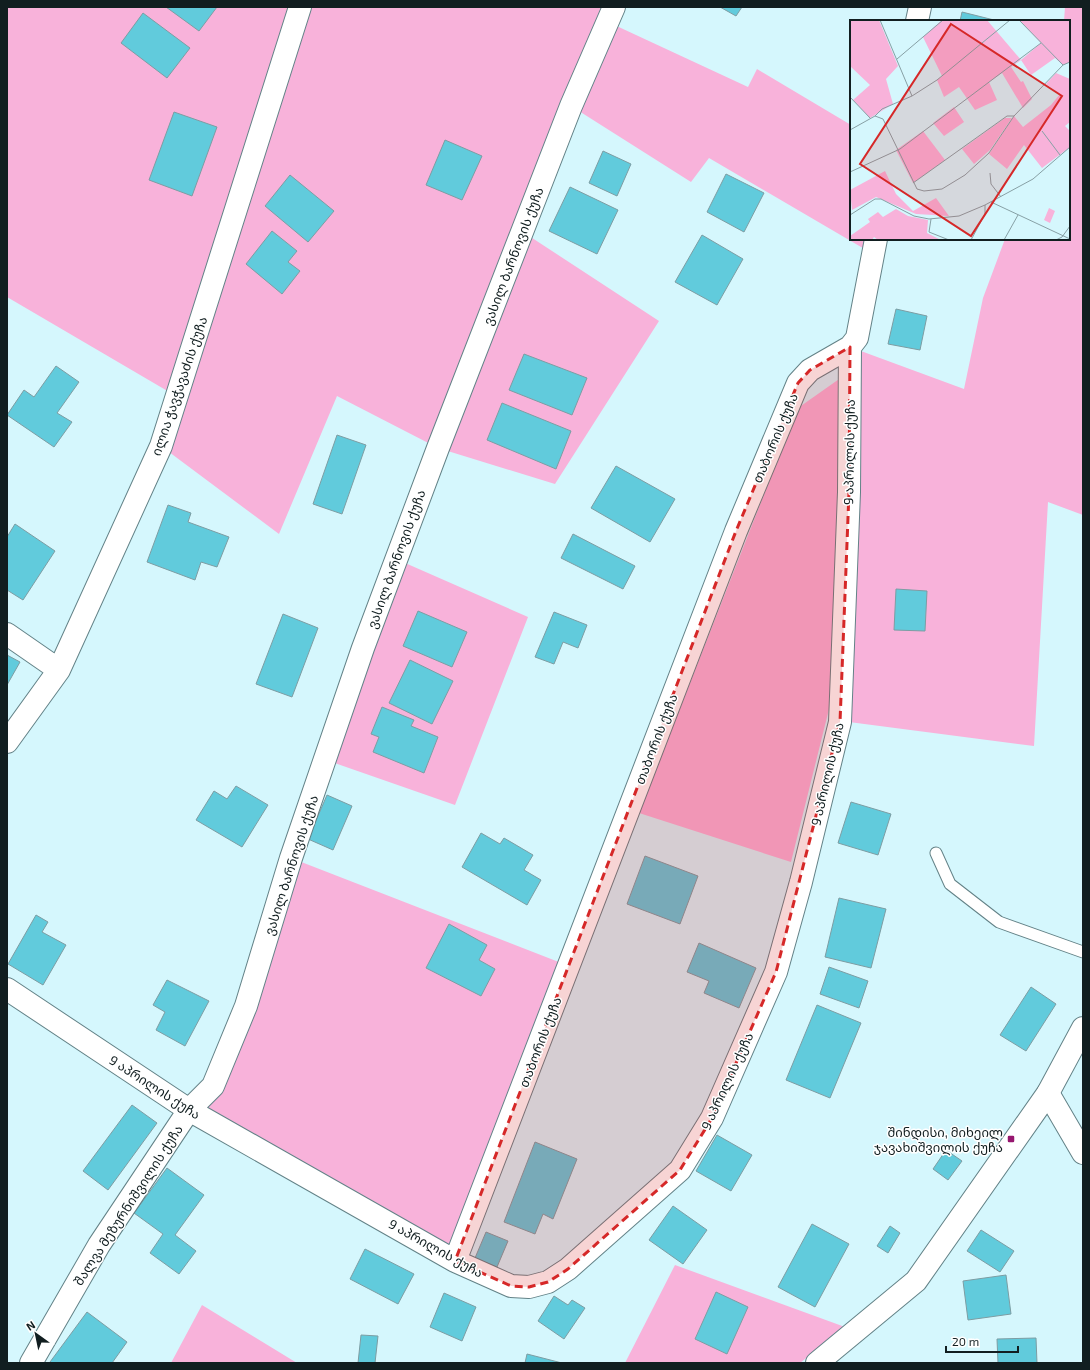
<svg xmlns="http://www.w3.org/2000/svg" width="1090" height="1370" font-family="'Exo 2','Noto Sans Georgian',sans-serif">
	<rect width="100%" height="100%" fill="#d5f7fd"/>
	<path fill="#f8b2da" d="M 7,7 L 614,7 L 608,22 L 748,87 L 757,69 L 851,125 L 851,239 L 876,239 L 873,254 L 709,158 L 691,182 L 571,106 L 523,232 L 659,321 L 555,484 L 438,448 L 337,396 L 279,534 L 161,446 L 176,396 L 7,297 Z
		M 1065,7 L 1083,7 L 1083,515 L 1048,502 L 1034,746 L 849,722 L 850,347 L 964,389 L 983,298 L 1005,239 L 1069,239 L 1069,21 L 1064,21 Z
		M 842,377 L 833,693 L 791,862 L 639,813 L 798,408 Z
		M 396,559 L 528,617 L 455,805 L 326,760 Z
		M 291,858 L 569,966 L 455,1261 L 190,1110 L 213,1086 Z
		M 675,1265 L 845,1327 L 800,1363 L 625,1363 Z
		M 202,1305 L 297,1363 L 171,1363 Z"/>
	<path fill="#61cbdc" stroke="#7d9da3" d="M 166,7 L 217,7 L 199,31 Z
		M 720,7 L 742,7 L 736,16 Z
		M 962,12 L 998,21 L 960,21 Z
		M 143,13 L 190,48 L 167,78 L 121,43 Z
		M 174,112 L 217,127 L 192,196 L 149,180 Z
		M 445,140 L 482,156 L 462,200 L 426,185 Z
		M 603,151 L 631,164 L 617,196 L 589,183 Z
		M 726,174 L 764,193 L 744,232 L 707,212 Z
		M 290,175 L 334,211 L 308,242 L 265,206 Z
		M 570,187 L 618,210 L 597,254 L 549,231 Z
		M 272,231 L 297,251 L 288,262 L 300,271 L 282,294 L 246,264 Z
		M 702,235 L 743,259 L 717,305 L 675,282 Z
		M 896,309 L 927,316 L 920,350 L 888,344 Z
		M 524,354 L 587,378 L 572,415 L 509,390 Z
		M 56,366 L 79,382 L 57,413 L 72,422 L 54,447 L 7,415 L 24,390 L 34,397 Z
		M 502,403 L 571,431 L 556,469 L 487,440 Z
		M 337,435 L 366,445 L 342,514 L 313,504 Z
		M 616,466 L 675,499 L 650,542 L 591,508 Z
		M 168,505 L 191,513 L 188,522 L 229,537 L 217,567 L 201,562 L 195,580 L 147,562 Z
		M 15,524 L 55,551 L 23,600 L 7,590 L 7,537 Z
		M 573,534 L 635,566 L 623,589 L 561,558 Z
		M 896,589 L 927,591 L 925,631 L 894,630 Z
		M 418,611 L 467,632 L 452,667 L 403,646 Z
		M 554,612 L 587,625 L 578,648 L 563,642 L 554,664 L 535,657 Z
		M 283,614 L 318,628 L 292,697 L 256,684 Z
		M 7,655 L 20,662 L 7,685 Z
		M 410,660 L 453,681 L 432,724 L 389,703 Z
		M 382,707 L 414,720 L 411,726 L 438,737 L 424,773 L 373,752 L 379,737 L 371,734 Z
		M 236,786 L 268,805 L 242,847 L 196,820 L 214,791 L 227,799 Z
		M 327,795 L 352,806 L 333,850 L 308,839 Z
		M 851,802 L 891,814 L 878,855 L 838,843 Z
		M 481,833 L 500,844 L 504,838 L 533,855 L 524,870 L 541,880 L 527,905 L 462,867 Z
		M 645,856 L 698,876 L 680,924 L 627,904 Z
		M 839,898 L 886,909 L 871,968 L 825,957 Z
		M 36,915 L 48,922 L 42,932 L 66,945 L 43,985 L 8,964 Z
		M 449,924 L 487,945 L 479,960 L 495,969 L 481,996 L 426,968 Z
		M 699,943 L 756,968 L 739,1008 L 704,993 L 709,981 L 687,972 Z
		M 829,967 L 868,981 L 859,1008 L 820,994 Z
		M 167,980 L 209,1001 L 185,1046 L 156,1030 L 165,1012 L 153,1005 Z
		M 1031,987 L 1056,1004 L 1026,1051 L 1000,1035 Z
		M 817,1005 L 861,1023 L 830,1098 L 786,1080 Z
		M 132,1105 L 157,1123 L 108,1190 L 83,1171 Z
		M 717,1135 L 752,1155 L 731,1191 L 696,1171 Z
		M 535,1142 L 577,1159 L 553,1219 L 543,1214 L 535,1234 L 504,1222 Z
		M 946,1150 L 962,1161 L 948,1180 L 933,1169 Z
		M 167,1168 L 204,1195 L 175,1235 L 196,1251 L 179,1274 L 150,1253 L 163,1234 L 134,1213 Z
		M 673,1206 L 707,1230 L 683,1264 L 649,1240 Z
		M 812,1224 L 849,1244 L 815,1307 L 778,1287 Z
		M 890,1226 L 900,1233 L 888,1253 L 877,1246 Z
		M 981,1230 L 1014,1251 L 1000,1272 L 967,1251 Z
		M 486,1232 L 508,1241 L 497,1267 L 475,1258 Z
		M 365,1249 L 414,1274 L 398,1304 L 350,1279 Z
		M 1006,1275 L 1011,1314 L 968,1320 L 963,1281 Z
		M 716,1292 L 748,1307 L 727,1354 L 695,1339 Z
		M 444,1293 L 476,1307 L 462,1341 L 430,1327 Z
		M 554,1296 L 568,1305 L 572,1300 L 585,1308 L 564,1339 L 538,1321 Z
		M 87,1312 L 127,1342 L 112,1363 L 52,1363 L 50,1362 Z
		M 361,1335 L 378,1336 L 375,1363 L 358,1363 Z
		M 1036,1338 L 1037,1363 L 998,1363 L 997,1339 Z
		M 527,1354 L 562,1363 L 525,1363 Z"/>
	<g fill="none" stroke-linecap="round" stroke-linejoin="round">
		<defs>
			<path id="lane" d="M 936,853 L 950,884 L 999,922 L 1083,952"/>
			<path id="street" d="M 917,21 L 920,7
				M 7,634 L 59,670
				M 7,742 L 59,670 L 161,446 L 300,7
				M 7,989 L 189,1110 L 455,1261 L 511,1286 L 529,1287 L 548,1282 L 568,1269 L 680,1170 L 712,1118 L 776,972 L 801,882 L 840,722 L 849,492 L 850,347
				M 1048,1093 L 1083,1153
				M 455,1261 L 736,531 L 798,383 L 810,370 L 850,347 L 857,338 L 876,239
				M 31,1363 L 99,1245 L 189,1110 L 213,1086 L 246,1006 L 291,858 L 363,648 L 438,448 L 571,106 L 614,7"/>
			<path id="secondary" d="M 817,1363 L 916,1281 L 1048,1093 L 1083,1028"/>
		</defs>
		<use href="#lane" stroke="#638287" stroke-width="13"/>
		<use href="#street" stroke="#638287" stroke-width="24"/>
		<use href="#secondary" stroke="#638287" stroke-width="24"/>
		<use href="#lane" stroke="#fff" stroke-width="11"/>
		<use href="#street" stroke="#fff" stroke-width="22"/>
		<use href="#secondary" stroke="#fff" stroke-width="22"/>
	</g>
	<path fill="#d62828" fill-opacity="0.2" stroke="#d62828" stroke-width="3" stroke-dasharray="8 5" stroke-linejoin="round" d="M 850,347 L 849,492 L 840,722 L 776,972 L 712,1118 L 680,1170 L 568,1269 L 548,1282 L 529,1287 L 511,1286 L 455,1261 L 736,531 L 798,383 L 810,370 Z"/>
	<rect fill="#96176f" stroke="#fff" stroke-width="1.5" x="1007" y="1135" width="8" height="8" rx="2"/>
	<g text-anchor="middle" stroke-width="3" stroke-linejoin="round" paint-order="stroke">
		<g font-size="13" fill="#111e20" stroke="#fff">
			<text transform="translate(513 256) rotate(-69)" y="5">ვასილ ბარნოვის ქუჩა</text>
			<text transform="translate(179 386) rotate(-71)" y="5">ილია ჭავჭავაძის ქუჩა</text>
			<text transform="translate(775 438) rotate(-67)" y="5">თაბორის ქუჩა</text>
			<text transform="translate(849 452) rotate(-89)" y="5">9 აპრილის ქუჩა</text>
			<text transform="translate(396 559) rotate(-70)" y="5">ვასილ ბარნოვის ქუჩა</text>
			<text transform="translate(656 739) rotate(-69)" y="5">თაბორის ქუჩა</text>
			<text transform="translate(827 774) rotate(-77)" y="5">9 აპრილის ქუჩა</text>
			<text transform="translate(291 865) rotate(-72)" y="5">ვასილ ბარნოვის ქუჩა</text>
			<text transform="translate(540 1042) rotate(-69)" y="5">თაბორის ქუჩა</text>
			<text transform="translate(727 1081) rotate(-65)" y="5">9 აპრილის ქუჩა</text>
			<text transform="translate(155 1087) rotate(33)" y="5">9 აპრილის ქუჩა</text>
			<text transform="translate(128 1205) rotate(-57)" y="5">შალვა მეზურნიშვილის ქუჩა</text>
			<text transform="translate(436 1248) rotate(29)" y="5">9 აპრილის ქუჩა</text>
		</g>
		<g font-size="13" fill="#111e20" stroke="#fff" text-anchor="end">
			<text x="1003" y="1137">შინდისი, მიხეილ<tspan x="1003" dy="15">ჯავახიშვილის ქუჩა</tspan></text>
		</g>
	</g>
	<g transform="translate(850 20)">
		<rect width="220" height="220" fill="#d5f7fd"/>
		<path d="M 0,0 L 29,0 L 48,46 L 36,59 L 43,84 L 20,98 L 3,80 L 20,65 L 0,46 ZM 92,0 L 137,0 L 171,40 L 191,23 L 169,0 L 220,0 L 220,42 L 213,45 L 205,38 L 181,55 L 171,40 L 161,47 L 171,62 L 173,61 L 182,79 L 173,88 L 152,53 L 139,62 L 147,80 L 125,90 L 109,67 L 94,77 L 87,60 L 92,56 L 73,17 ZM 206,53 L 220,59 L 220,102 L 215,106 L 220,111 L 220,127 L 192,148 L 174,125 L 157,149 L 139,134 L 164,96 L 173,107 L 201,85 L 210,74 L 196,64 ZM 104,87 L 114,102 L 94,116 L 83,103 ZM 155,98 L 162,98 L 140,130 L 124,144 L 112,129 ZM 73,111 L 95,140 L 63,163 L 46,130 ZM 35,151 L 46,174 L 63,191 L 86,178 L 99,196 L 66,194 L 26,177 L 2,190 L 0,170 ZM 199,188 L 205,191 L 200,203 L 194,200 ZM 46,189 L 58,196 L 78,200 L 77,213 L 91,220 L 28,220 L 24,217 L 22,220 L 0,220 L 0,216 L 20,202 L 18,199 L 28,192 L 33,197 Z" fill="#f8b2da"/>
		<path fill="none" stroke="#87a0a5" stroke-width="1" d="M 30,0 L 62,76M 169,0 L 213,45M 47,39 L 93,0M 0,77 L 20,98M 25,96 L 33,99 L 67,169 L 74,171 L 92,169 L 115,155 L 139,133 L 164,96 L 213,45 L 220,42M 0,110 L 25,96 L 32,89 L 62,76 L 87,60 L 160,0M 192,111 L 210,135M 0,152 L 50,129 L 191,23M 140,153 L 141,164 L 151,177M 63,163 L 157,96 L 164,96M 141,182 L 220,219M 0,195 L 25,179 L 31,179 L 64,196 L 79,199 L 109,196 L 135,185 L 183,159 L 220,127M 81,199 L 79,212 L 99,220M 121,220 L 135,194 L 135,185M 154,220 L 168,195M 206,220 L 212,217 L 220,206"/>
		<path fill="#d62828" fill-opacity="0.15" stroke="#d62828" stroke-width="2" d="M 101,4 L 212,76 L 121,216 L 10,144 Z"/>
		<rect width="220" height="220" fill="none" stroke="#111e20" stroke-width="2"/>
	</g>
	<rect width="1090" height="1370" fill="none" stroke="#111e20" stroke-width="16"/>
	<g transform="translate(36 1334) rotate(327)" stroke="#ffffff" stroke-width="3" paint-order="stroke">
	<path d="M0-3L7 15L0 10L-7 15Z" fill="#111e20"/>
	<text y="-6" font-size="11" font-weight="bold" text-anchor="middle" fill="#111e20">N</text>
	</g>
	<path d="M946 1346v6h72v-6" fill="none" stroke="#111e20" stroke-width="2"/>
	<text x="952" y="1346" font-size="12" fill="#111e20" stroke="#ffffff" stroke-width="3" paint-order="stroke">20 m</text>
</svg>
